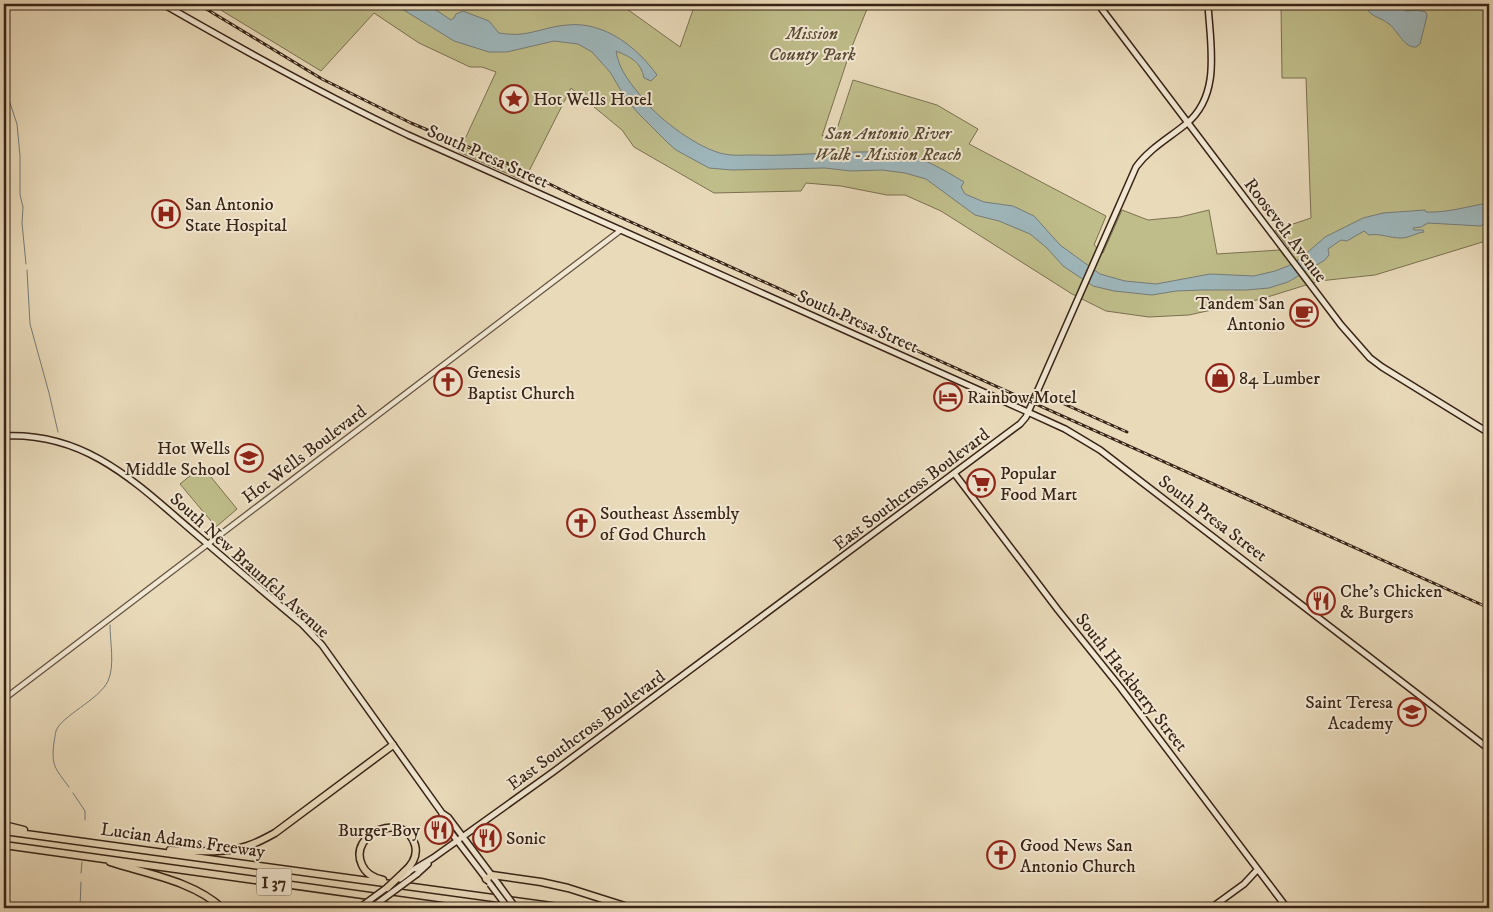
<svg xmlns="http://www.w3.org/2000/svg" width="1493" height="912" font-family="'IM FELL DW Pica',serif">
	<rect width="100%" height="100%" fill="#e9daba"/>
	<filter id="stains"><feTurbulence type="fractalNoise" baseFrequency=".004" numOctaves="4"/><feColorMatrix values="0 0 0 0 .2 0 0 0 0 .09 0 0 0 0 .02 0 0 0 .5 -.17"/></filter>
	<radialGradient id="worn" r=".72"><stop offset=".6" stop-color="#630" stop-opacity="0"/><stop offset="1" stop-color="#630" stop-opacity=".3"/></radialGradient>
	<path fill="#bfbd8a" stroke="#7c7050" d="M 211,4 L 620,4 L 680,47 L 695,4 L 869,4 L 851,49 L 822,136 L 835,135 L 853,80 L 937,105 L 978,129 L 969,144 L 1106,216 L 1094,245 L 1103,253 L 1122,210 L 1148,220 L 1180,217 L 1209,210 L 1217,254 L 1280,250 L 1289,248 L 1275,230 L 1311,218 L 1306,78 L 1282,78 L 1281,4 L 1489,4 L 1489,240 L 1375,275 L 1319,281 L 1261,299 L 1189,315 L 1149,317 L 1106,311 L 1072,294 L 941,211 L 905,195 L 887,195 L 841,186 L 806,183 L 801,191 L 714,193 L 634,147 L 622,130 L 571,88 L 524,181 L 459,152 L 496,72 L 482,67 L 470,67 L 419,43 L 374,13 L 321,71 Z
		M 202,466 L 237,509 L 216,527 L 180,484 Z"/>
	<path fill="#9eb7bc" stroke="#757c7a" d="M 394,4 L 427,4 L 451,20 L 454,18 L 456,14 L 463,11 L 489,21 L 499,33 C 506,34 515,35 522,34 C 537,32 552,26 567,25 C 604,21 637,47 657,75 L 651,81 L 644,78 C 641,62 631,57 616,51 C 619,71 632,85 644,100 C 660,120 699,149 724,154 C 733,156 743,155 751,155 C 799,157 847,149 895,153 C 920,155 942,169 964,182 L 961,187 L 965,194 L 984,202 L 1013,206 L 1034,216 L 1060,245 L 1100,274 L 1125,281 L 1156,284 L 1210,274 L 1254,276 L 1275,271 L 1288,266 L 1301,258 L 1325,237 L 1363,218 L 1383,213 L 1425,210 L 1426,212 C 1448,213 1468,206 1489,203 L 1489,219 L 1481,226 L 1428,223 L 1421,227 L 1413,228 L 1414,230 L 1423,230 L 1424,232 C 1416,233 1409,238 1401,238 C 1389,238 1380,233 1369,235 L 1364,231 L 1347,241 L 1341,240 L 1328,249 L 1329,255 L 1325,260 L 1288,282 L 1269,288 L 1246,290 L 1203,290 L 1176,291 L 1152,295 L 1114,291 L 1093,286 L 1063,266 L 1047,248 L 1030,234 L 999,221 L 975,215 L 926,179 L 905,173 L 882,170 L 851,171 L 825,168 L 732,170 L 709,168 L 676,150 L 668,143 L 639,114 L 626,99 L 610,72 L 592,52 L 578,44 L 554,41 L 507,52 L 489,52 L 454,41 Z
		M 1365,4 L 1396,4 L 1406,11 L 1417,10 L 1426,12 L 1427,16 L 1420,44 L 1416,47 C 1404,48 1398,31 1389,24 C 1380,16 1369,18 1365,4 Z"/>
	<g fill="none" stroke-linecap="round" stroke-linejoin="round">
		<path stroke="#757c7a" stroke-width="1" d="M 4,76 L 6,91 L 17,124 L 20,156 L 20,195 L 23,207 L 22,223 L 26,264
			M 27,270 L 30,324 L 49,393 L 58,432
			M 69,787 C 55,768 51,766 54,742 C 55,739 55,734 56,731 C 61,716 99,700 108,681 C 115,666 110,642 110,625
			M 73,793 L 85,811 L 85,820
			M 81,873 L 82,862
			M 80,908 L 81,882"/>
		<defs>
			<path id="tertiary" d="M 4,699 L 621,230"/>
			<path id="secondary" d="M 163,4 C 243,50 324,95 408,135 L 999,399 L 1065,429 L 1100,450 L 1489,749
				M 1098,4 L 1341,325 L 1370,358 L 1382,367 L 1489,433
				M 4,436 C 88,432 138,485 197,535 C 232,565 267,595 302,624 L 322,645 L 442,813 L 448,817 L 499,885
				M 954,473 L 1058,610 L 1120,687 L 1287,908
				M 442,813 L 443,822 L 488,881
				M 408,873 L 433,858 L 553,772 L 1020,424 L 1026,417 L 1136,167 C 1149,149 1169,138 1186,124 C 1222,95 1210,44 1208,4
				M 417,874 L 428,864
				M 1211,908 L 1244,884 L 1257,870"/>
			<path id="motorway" d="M 4,825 L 24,830
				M 4,831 L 566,908
				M 4,845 L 456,908
				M 170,850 C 195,851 223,854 247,846 C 257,843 266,838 275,833 L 393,745
				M 110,862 C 147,874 193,881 222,908
				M 486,879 L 492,875 L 541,882 L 568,888 L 631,908
				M 383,880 C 374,878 366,874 362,865 C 347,833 405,810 415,845 C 418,856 412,865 404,872"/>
		</defs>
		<use href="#tertiary" stroke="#64513f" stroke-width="7"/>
		<use href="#secondary" stroke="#382316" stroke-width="8"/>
		<use href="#motorway" stroke="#382316" stroke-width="9"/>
		<use href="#tertiary" stroke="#f1e7d2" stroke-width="4.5"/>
		<use href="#secondary" stroke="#f1e7d2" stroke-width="5"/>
		<use href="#motorway" stroke="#e9daba" stroke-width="6"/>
		<defs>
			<path id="rail" d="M 198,4 L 322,79 L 411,123 L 513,166 L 582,200 L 1489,608
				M 1024,396 L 1053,399 L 1127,432"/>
		</defs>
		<use href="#rail" stroke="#382316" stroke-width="3"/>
		<use href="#rail" stroke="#f1e7d2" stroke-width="1" stroke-dasharray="4" stroke-linecap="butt"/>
		<defs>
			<path id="secondary-bridge" d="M 400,879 L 408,873
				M 490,884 L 508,908
				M 499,885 L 516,908
				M 359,908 L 389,886
				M 371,908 L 417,874"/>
			<path id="motorway-bridge" d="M 387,888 L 404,872"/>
		</defs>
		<use href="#secondary-bridge" stroke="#382316" stroke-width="8" stroke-linecap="butt"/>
		<use href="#motorway-bridge" stroke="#382316" stroke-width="9" stroke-linecap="butt"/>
		<use href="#secondary-bridge" stroke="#f1e7d2" stroke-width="5"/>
		<use href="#motorway-bridge" stroke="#e9daba" stroke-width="6"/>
	</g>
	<defs>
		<symbol id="sight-ring" viewBox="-11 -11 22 22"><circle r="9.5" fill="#f1e7d2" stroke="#8f2418" stroke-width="1.5"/><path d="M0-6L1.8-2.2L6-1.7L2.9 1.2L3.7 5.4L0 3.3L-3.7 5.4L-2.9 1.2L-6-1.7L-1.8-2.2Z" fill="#8f2418"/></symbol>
		<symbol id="hospital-ring" viewBox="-11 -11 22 22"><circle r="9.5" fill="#f1e7d2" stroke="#8f2418" stroke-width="1.5"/><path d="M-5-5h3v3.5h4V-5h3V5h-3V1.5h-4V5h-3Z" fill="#8f2418"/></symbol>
		<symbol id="cafe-ring" viewBox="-11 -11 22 22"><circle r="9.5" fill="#f1e7d2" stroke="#8f2418" stroke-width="1.5"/><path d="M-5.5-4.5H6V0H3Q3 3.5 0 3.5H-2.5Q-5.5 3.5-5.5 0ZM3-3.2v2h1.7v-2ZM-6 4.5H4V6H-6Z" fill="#8f2418"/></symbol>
		<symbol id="shop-ring" viewBox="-11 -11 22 22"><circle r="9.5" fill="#f1e7d2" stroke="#8f2418" stroke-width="1.5"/><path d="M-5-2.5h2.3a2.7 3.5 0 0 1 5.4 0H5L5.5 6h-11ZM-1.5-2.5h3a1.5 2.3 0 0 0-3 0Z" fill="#8f2418"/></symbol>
		<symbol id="church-ring" viewBox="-11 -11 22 22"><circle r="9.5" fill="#f1e7d2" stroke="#8f2418" stroke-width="1.5"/><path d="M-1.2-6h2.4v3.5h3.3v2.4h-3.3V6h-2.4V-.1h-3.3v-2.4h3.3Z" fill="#8f2418"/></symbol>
		<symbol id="hotel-ring" viewBox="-11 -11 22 22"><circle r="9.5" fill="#f1e7d2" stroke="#8f2418" stroke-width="1.5"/><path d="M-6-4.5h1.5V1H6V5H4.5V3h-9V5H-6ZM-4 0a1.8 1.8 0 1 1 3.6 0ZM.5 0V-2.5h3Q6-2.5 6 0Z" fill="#8f2418"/></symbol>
		<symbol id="school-ring" viewBox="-11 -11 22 22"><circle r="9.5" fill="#f1e7d2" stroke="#8f2418" stroke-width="1.5"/><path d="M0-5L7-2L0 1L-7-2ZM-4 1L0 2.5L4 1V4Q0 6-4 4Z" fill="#8f2418"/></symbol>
		<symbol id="supermarket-ring" viewBox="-11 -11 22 22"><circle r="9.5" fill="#f1e7d2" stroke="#8f2418" stroke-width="1.5"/><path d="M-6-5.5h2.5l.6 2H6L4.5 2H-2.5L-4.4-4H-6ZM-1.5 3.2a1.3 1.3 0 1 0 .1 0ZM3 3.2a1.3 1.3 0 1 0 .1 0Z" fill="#8f2418"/></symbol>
		<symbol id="restaurant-ring" viewBox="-11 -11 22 22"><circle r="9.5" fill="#f1e7d2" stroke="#8f2418" stroke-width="1.5"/><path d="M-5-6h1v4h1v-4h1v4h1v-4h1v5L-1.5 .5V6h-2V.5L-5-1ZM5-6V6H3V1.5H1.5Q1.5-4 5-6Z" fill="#8f2418"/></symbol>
	</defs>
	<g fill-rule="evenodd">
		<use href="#sight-ring" x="498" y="83" width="32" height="32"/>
		<use href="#hospital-ring" x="150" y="198" width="32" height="32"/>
		<use href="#cafe-ring" x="1288" y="297" width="32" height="32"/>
		<use href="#shop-ring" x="1204" y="362" width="32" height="32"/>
		<use href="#church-ring" x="432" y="366" width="32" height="32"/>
		<use href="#hotel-ring" x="932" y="381" width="32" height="32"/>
		<use href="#school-ring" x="233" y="442" width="32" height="32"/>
		<use href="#supermarket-ring" x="965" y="467" width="32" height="32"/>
		<use href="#church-ring" x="565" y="507" width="32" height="32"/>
		<use href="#restaurant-ring" x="1305" y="585" width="32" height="32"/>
		<use href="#school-ring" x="1396" y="696" width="32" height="32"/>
		<use href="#restaurant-ring" x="423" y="814" width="32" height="32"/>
		<use href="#restaurant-ring" x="471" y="822" width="32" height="32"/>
		<use href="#church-ring" x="985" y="839" width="32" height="32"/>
	</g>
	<g text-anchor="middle" stroke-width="4" stroke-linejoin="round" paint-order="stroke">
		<rect fill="#f1e7d2" stroke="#705e4e" stroke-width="1" x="256.5" y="868.5" width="35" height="27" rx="4"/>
		<g font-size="16" font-weight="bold" fill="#382316">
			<text x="274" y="888">I 37</text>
		</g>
		<g font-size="18" font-style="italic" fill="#5a4a33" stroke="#f1e7d2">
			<text x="812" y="39">Mission<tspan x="812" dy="21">County Park</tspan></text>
			<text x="888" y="139">San Antonio River<tspan x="888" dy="21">Walk - Mission Reach</tspan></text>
		</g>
		<g font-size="18" fill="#382316" stroke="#f1e7d2" text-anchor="start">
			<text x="533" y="105">Hot Wells Hotel</text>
			<text x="185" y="210">San Antonio<tspan x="185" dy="21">State Hospital</tspan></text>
			<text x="1285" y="309" text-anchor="end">Tandem San<tspan x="1285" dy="21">Antonio</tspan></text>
			<text x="467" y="378">Genesis<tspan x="467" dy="21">Baptist Church</tspan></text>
			<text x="1239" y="384">84 Lumber</text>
			<text x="967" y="403">Rainbow Motel</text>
			<text x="230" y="454" text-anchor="end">Hot Wells<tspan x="230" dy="21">Middle School</tspan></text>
			<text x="1000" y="479">Popular<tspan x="1000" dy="21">Food Mart</tspan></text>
			<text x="600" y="519">Southeast Assembly<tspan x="600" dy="21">of God Church</tspan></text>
			<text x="1340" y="597">Che's Chicken<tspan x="1340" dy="21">&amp; Burgers</tspan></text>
			<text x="1393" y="708" text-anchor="end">Saint Teresa<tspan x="1393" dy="21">Academy</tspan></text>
			<text x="420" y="836" text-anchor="end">Burger Boy</text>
			<text x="506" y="844">Sonic</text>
			<text x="1020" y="851">Good News San<tspan x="1020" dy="21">Antonio Church</tspan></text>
		</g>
		<g font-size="18" fill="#382316" stroke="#f1e7d2">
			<text transform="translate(488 156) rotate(24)" y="6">South Presa Street</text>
			<text transform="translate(1286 230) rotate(53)" y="6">Roosevelt Avenue</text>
			<text transform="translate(858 321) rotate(24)" y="6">South Presa Street</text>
			<text transform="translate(304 454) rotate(-37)" y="6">Hot Wells Boulevard</text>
			<text transform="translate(911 489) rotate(-37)" y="6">East Southcross Boulevard</text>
			<text transform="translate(1213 518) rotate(37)" y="6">South Presa Street</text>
			<text transform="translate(250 565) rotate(42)" y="6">South New Braunfels Avenue</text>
			<text transform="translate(1132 682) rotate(52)" y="6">South Hackberry Street</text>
			<text transform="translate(586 730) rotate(-36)" y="6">East Southcross Boulevard</text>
			<text transform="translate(183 840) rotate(8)" y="6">Lucian Adams Freeway</text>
		</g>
	</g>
	<rect width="1493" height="912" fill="none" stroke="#e9daba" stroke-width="20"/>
	<rect x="5" y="5" width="1483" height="902" fill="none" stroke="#382316" stroke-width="2.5"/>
	<rect x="10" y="10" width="1473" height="892" fill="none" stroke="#382316"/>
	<rect width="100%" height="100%" filter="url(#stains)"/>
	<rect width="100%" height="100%" fill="url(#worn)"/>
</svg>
